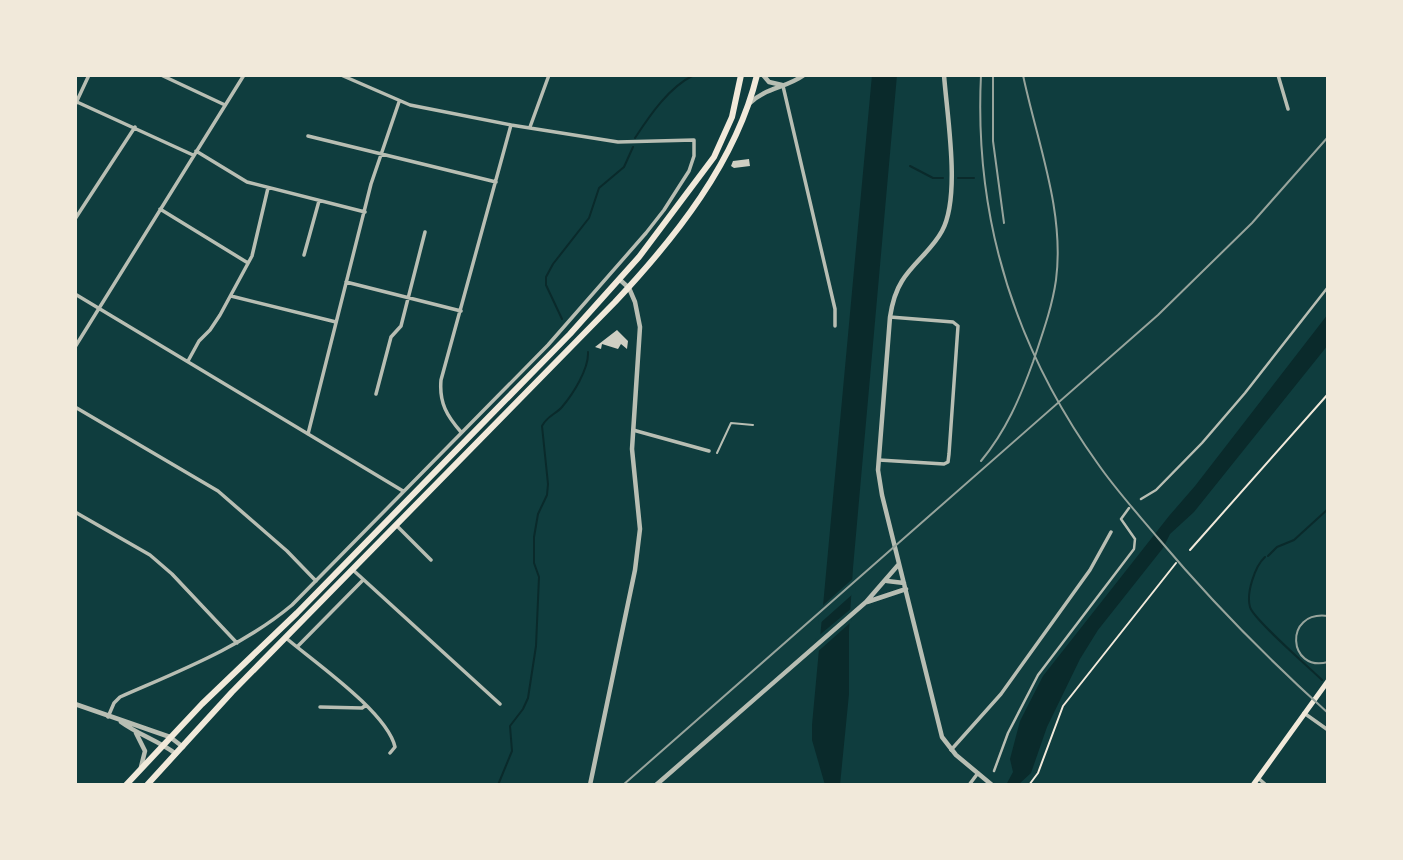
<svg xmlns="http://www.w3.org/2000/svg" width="1403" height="860" font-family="'Varela Round',sans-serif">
	<rect width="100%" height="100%" fill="#0f3d3e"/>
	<path fill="#0a2a2b" d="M 872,75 L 897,75 L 853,568 L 849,631 L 849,694 L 840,785 L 825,785 L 812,740 L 812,725 Z
		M 1328,314 L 1328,345 L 1194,512 L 1170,534 L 1163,548 L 1098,630 L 1080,659 L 1047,727 L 1031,773 L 1018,785 L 1006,785 L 1013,772 L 1010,759 L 1020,721 L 1043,676 L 1169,516 L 1195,486 Z"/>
	<path fill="#0f3d3e" d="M 856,576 L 855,592 L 818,625 L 820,608 Z
		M 852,608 L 851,622 L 814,655 L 816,638 Z"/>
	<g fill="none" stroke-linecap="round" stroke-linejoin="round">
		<path stroke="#0a2a2b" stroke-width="2" d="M 635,138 C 650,115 669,87 694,75
			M 910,166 L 933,178 L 943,178
			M 958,178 L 974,178
			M 562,319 L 546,285 L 546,277 L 553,264 L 589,218 L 599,188 L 624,167 L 633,147
			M 1268,556 L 1277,547 L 1294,540 L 1328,509
			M 1265,557 C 1255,566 1246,593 1250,607 C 1253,619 1310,668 1322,680
			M 498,785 L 512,751 L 510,726 L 523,709 L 528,698 L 536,646 L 539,577 L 534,563 L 534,537 L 538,514 L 547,495 L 548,484 L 542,426 C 547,416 556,414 562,407 C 573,394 589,369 588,352"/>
	</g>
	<path fill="#cfcfc3" d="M 749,159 L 750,166 L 734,168 L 731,166 L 733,161 Z
		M 617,330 L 628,341 L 627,349 L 621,344 L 618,349 L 602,344 L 601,349 L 595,347 Z"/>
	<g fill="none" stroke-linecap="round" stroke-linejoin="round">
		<path stroke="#f1e9da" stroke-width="2" d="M 1190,550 L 1328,394
			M 1029,785 L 1038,773 L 1063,706 L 1176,563"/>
		<path stroke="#b8beb3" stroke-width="2" d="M 717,453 L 731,423 L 753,425"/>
		<path stroke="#b8beb3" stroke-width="2.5" d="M 1141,499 L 1156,490 L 1202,443 L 1245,393 L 1328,287
			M 994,771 L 1008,733 L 1038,675 L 1134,549 L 1135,539 L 1121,519 L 1129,508"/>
		<path stroke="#b8beb3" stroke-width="3.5" d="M 161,75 L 225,105
			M 1278,75 L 1288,109
			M 783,86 L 835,309 L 835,326
			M 77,102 L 193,155
			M 75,105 L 89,75
			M 530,127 L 549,75
			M 308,136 L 496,182
			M 196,151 L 247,182 L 365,212
			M 160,209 L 248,263
			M 75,219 L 135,127
			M 304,255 L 319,201
			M 346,282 L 461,311
			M 75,294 L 403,491
			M 231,296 L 336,322
			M 75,347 L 244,75
			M 188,361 L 199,341 L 210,330 L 220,315 L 252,256 L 268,188
			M 376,394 L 391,337 L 401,326 L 425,232
			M 75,407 L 218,491 L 287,551 L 316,581
			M 633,430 L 709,451
			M 461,432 C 447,416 439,403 441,380 L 511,125
			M 308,434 L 371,184 L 399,102
			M 879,460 L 944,464 L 948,462 L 949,454 L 958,326 L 953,322 L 890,317
			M 75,512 L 150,555 L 172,574 L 237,643
			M 396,525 L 431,560
			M 353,570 L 500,704
			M 286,638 C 314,662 387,712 395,747 L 390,753
			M 297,647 L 363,580
			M 320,707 L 362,708 L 366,705
			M 1304,713 L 1328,730
			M 108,717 L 114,703 L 120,697 C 179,671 242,647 292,605 L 548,345 L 646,233 L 664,210 L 689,171 L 694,156 L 694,140 L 618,142 L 511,125 L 410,105 L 341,75
			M 951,750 L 1001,694 L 1090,570 L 1111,532
			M 1258,778 L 1266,785
			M 969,785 L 978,773"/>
		<path stroke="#b8beb3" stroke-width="4.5" d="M 763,75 L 769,82 L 782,85
			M 944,75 C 947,116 961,196 942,231 C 932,250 913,263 902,281 C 895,292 892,304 890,317 L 878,470 L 882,495 L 942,737 L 956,755 L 992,785
			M 750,103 C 765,88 786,88 804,75
			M 887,581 L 904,583
			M 867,602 L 906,589
			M 75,704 L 170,737 L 183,747
			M 121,722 C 139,735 159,741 176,754
			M 136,733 L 145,751 L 141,767
			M 590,785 L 635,570 L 640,529 L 632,449 L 640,327 L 635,302 L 629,288 L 619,279
			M 656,785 L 866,602 L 899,564"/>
		<path stroke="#f1e9da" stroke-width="5" d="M 1253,785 L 1328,681"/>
		<path stroke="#f1e9da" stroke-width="6" d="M 126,785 L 202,704 L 297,613 L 570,334 L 639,257 L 714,157 L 732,117 L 741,75
			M 147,785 L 232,692 L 615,302 C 675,238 736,162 757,75"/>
		<path stroke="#97a49c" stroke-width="2" d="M 1328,616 C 1283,610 1288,673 1328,662"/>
		<path stroke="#97a49c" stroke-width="2" d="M 981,75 C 974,217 1015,348 1098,464 C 1116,490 1138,514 1158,538 C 1211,601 1267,658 1328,713
			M 993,75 L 993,141 L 1004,223
			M 981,461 C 1006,431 1020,398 1033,362 C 1042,335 1052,308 1056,280 C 1065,211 1037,142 1023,75
			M 623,785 L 1158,315 L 1252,223 L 1328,137"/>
	</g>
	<rect width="1403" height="860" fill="none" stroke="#f1e9da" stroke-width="154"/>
</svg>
